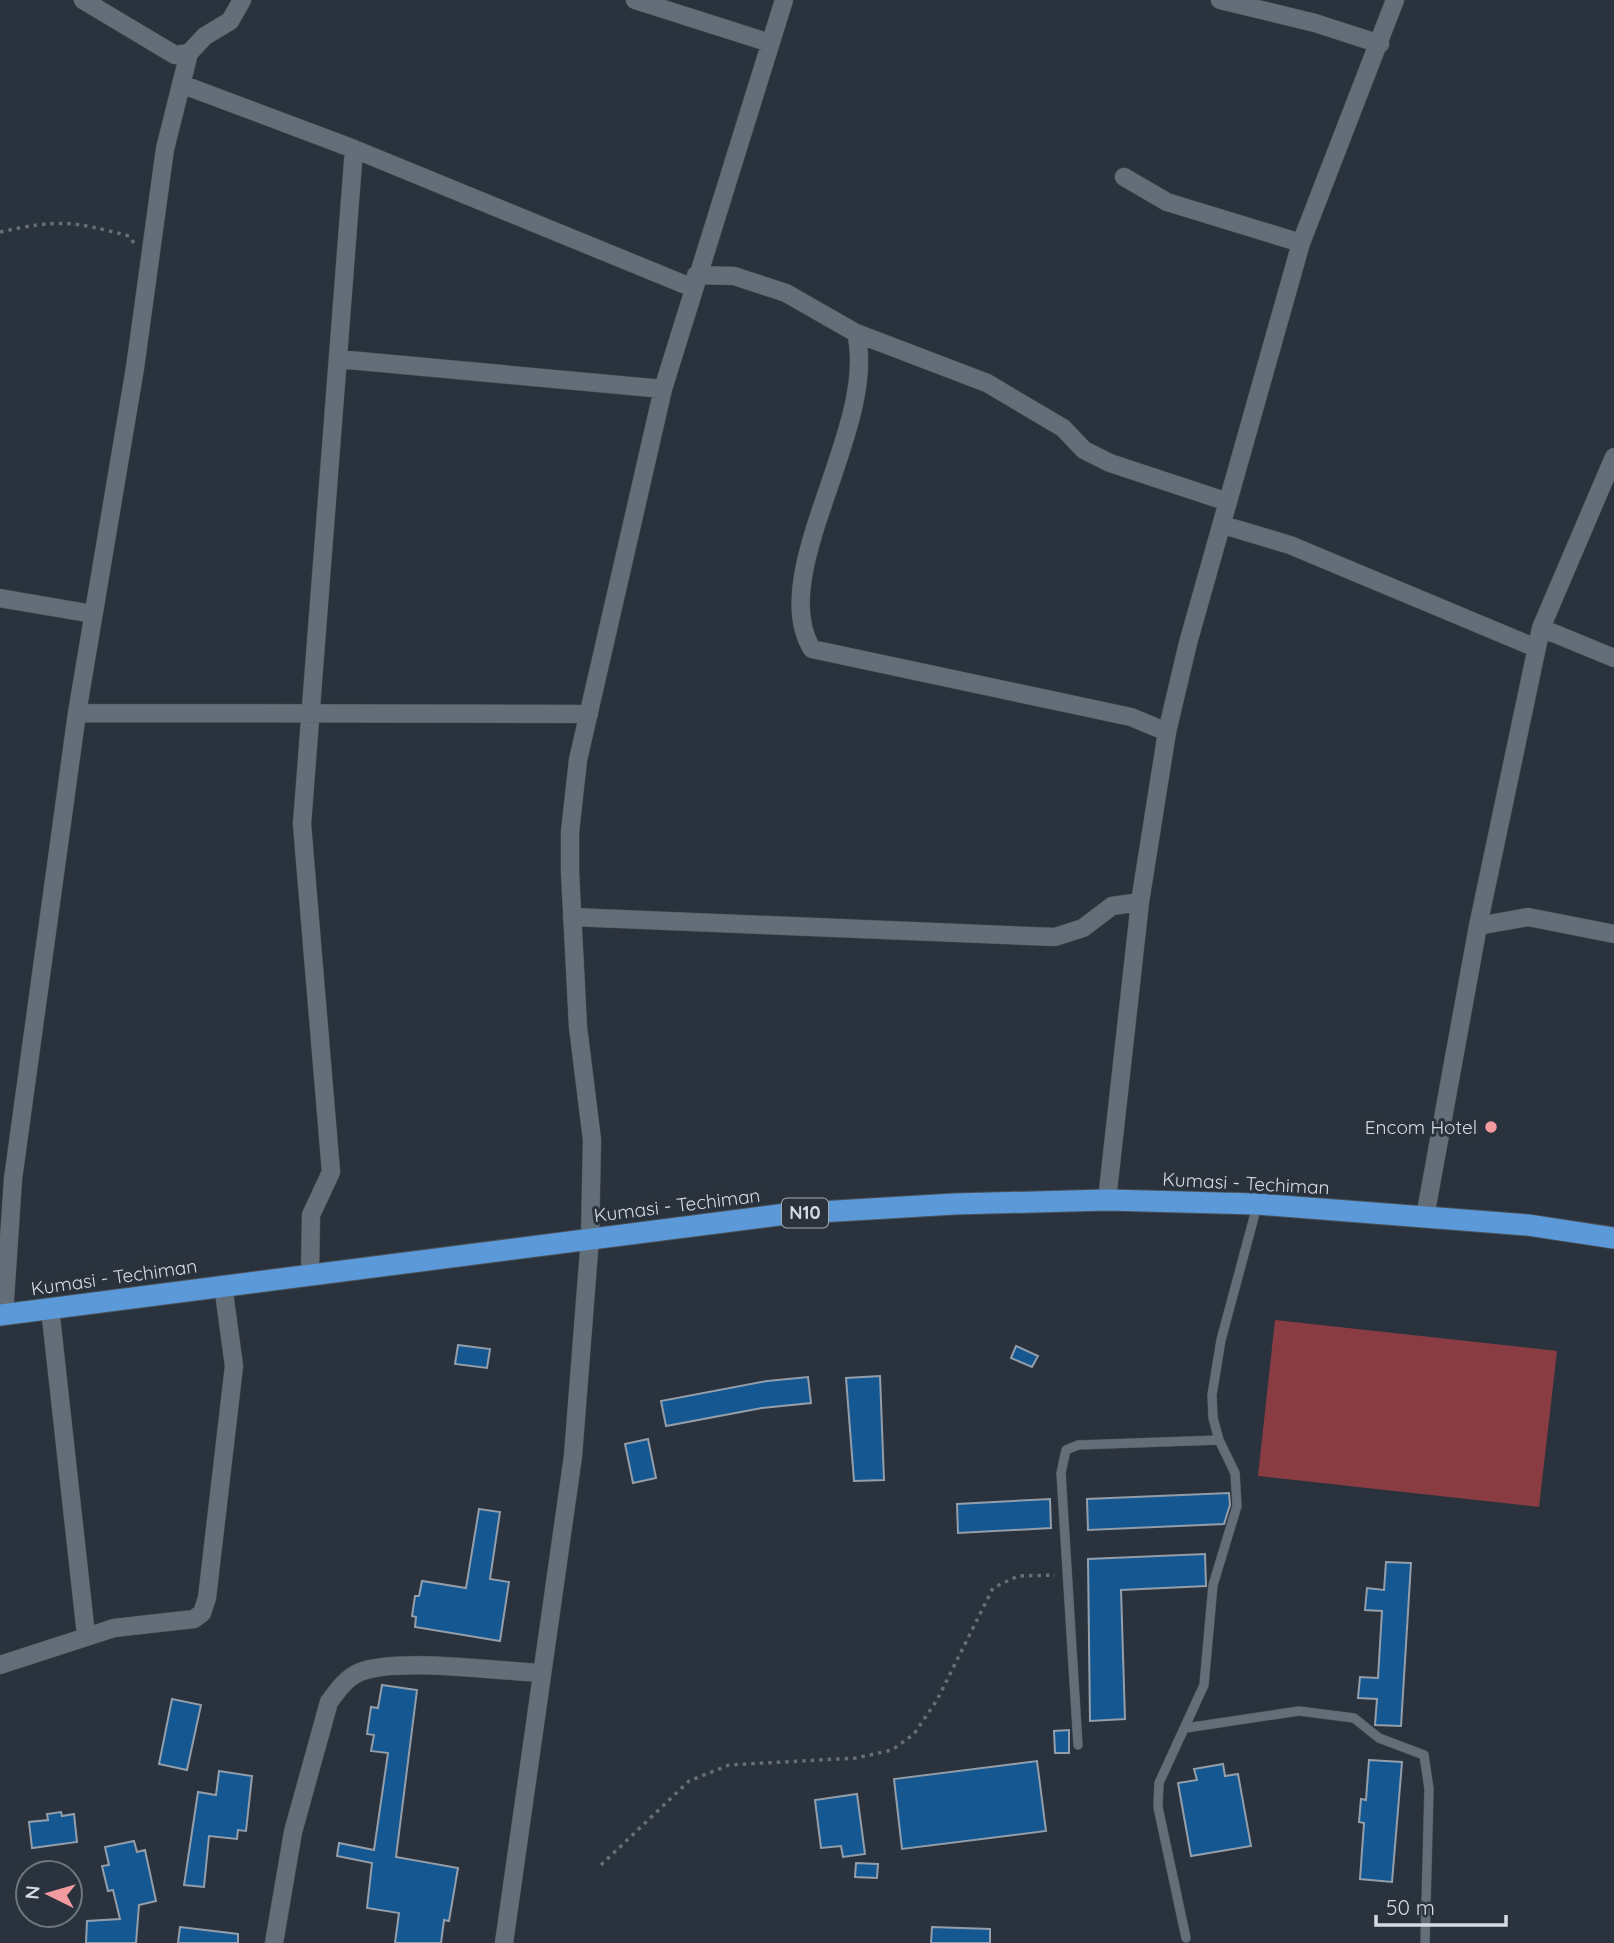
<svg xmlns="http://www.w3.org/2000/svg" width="1614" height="1943" font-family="Quicksand,sans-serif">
	<rect width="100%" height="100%" fill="#2a333d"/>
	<path fill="#893d43" d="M 1275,1320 L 1557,1351 L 1539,1507 L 1258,1476 Z"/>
	<path fill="#145791" stroke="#939eaa" stroke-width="2" d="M 458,1345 L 490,1349 L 487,1368 L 455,1364 Z
		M 1016,1346 L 1038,1356 L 1032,1367 L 1011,1358 Z
		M 880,1376 L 884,1480 L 854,1481 L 846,1378 Z
		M 808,1377 L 811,1403 L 762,1408 L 666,1426 L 661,1401 L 767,1381 Z
		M 648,1439 L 656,1478 L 633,1483 L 625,1444 Z
		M 1229,1493 L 1230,1505 L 1224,1524 L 1088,1530 L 1087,1499 Z
		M 1050,1499 L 1051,1528 L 958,1533 L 957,1504 Z
		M 479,1509 L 500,1512 L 490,1579 L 509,1582 L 500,1641 L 415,1627 L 416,1617 L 412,1616 L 415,1596 L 419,1596 L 422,1581 L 466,1588 Z
		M 1205,1554 L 1206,1586 L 1121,1590 L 1125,1719 L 1090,1721 L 1088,1559 Z
		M 1386,1562 L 1411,1563 L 1401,1726 L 1375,1725 L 1377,1699 L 1358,1698 L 1360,1677 L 1378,1678 L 1382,1611 L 1365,1610 L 1367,1588 L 1384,1590 Z
		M 382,1685 L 417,1690 L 396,1857 L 458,1868 L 449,1921 L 444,1920 L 441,1943 L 395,1943 L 399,1913 L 367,1908 L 372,1863 L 337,1856 L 339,1843 L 374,1850 L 388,1753 L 371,1751 L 374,1735 L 367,1734 L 371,1707 L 378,1708 Z
		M 172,1699 L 201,1705 L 187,1770 L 159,1764 Z
		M 1069,1730 L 1069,1753 L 1055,1753 L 1054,1731 Z
		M 1369,1760 L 1402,1762 L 1392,1882 L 1360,1879 L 1364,1823 L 1359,1822 L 1361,1799 L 1366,1800 Z
		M 1037,1761 L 1046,1831 L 902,1849 L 894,1779 Z
		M 1223,1764 L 1225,1776 L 1238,1774 L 1251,1846 L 1191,1856 L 1178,1783 L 1197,1780 L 1194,1769 Z
		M 219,1771 L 252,1776 L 246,1831 L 238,1830 L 237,1839 L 209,1836 L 204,1887 L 184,1885 L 198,1792 L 216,1795 Z
		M 857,1794 L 865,1854 L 843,1857 L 841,1846 L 821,1848 L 815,1800 Z
		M 61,1812 L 62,1816 L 74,1814 L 77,1842 L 32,1848 L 29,1822 L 48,1820 L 47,1814 Z
		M 134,1841 L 137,1852 L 145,1850 L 156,1901 L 139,1905 L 136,1943 L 86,1943 L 87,1921 L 120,1919 L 113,1890 L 108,1891 L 102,1866 L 109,1865 L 105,1847 Z
		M 856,1863 L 878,1864 L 877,1878 L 855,1877 Z
		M 180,1927 L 238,1934 L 238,1943 L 178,1943 Z
		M 932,1927 L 990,1929 L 990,1943 L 931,1943 Z"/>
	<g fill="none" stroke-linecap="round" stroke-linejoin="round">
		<defs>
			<path id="lane" d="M 1186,1728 L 1299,1711 L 1354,1718 L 1379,1738 L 1424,1755 L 1429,1789 L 1425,1943
				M 1078,1745 L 1061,1473 L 1066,1450 L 1078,1445 L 1219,1440
				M 1186,1938 L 1158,1807 L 1159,1783 L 1204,1685 L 1213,1585 L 1237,1506 L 1235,1473 L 1219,1440 L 1213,1418 L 1212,1395 L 1221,1340 L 1257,1206"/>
			<path id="street" d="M 83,0 L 175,55 L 189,53 L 205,36 L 230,21 L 242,0
				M 635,0 L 770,43
				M 1220,0 L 1315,23 L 1380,44
				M 181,84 L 354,149 L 693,288
				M 1124,177 L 1167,202 L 1301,243
				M 696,275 L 734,276 L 786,293 L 856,333 L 987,383 L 1063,428 L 1084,450 L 1110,463 L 1228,502
				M 856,333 C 879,428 765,573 812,649 L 1131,717 L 1167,732
				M 338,359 L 663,389
				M 1223,525 L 1290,545 L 1536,648
				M 0,598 L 93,614
				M 1541,628 L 1614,658
				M 77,713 L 589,714
				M 572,917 L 1055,937 L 1083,928 L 1112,906 L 1140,902
				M 1478,926 L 1528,917 L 1614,934
				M 1107,1200 L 1140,902 L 1167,732 L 1188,643 L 1301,243 L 1395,0
				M 1425,1217 L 1478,926 L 1541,628 L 1614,457
				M 310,1274 L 311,1215 L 331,1172 L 302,824 L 354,149
				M 50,1308 L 86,1635
				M 4,1314 L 13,1179 L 77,713 L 135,368 L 165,149 L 189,53
				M 0,1665 L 114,1628 L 194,1619 L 202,1613 L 207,1598 L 234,1366 L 223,1285
				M 274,1943 L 293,1832 L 329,1702 C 338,1690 346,1678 360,1672 C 396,1657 498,1671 541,1673
				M 504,1943 L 573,1456 L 590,1238 L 592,1140 L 578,1027 L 570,872 L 570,832 L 578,760 L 663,389 L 784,0"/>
			<path id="highway" d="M 0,1315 L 786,1214 L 954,1204 L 1107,1200 L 1257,1204 L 1528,1225 L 1614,1238"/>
		</defs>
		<use href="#lane" stroke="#495159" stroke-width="10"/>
		<use href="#street" stroke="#495159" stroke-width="19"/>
		<use href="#highway" stroke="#495159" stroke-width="23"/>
		<path stroke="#666e76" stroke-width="3.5" stroke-dasharray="3.5 5" stroke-linecap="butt" d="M 0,232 C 59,219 72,221 129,236 L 136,246
			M 601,1865 L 689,1781 L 729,1765 L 856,1758 L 892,1750 L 914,1734 L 937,1700 L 993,1588 L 1018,1576 L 1055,1575"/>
		<use href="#lane" stroke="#636e79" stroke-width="9"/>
		<use href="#street" stroke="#636e79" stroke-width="18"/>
		<use href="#highway" stroke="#5b99d8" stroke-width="21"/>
	</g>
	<circle fill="#f49b9f" stroke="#2a333d" stroke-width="2.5" cx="1491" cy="1127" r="7"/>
	<g text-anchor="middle" stroke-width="6" stroke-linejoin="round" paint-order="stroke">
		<rect fill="#2a333d" stroke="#a2a9b0" stroke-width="2" x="782" y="1198.5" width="46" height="29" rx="5"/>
		<g font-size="18" font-weight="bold" fill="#d5dbe1">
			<text x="805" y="1219">N10</text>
		</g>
		<g font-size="19" fill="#d5dbe1" stroke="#2a333d" text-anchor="end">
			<text x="1477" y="1134">Encom Hotel</text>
		</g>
		<g font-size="19" fill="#d5dbe1" stroke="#2a333d">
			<text transform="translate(1246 1183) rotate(3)" y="7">Kumasi - Techiman</text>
			<text transform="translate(677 1205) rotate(-7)" y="7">Kumasi - Techiman</text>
			<text transform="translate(114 1277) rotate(-8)" y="7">Kumasi - Techiman</text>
		</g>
	</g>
	<g transform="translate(49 1894) rotate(275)"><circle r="33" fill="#2a333d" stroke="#6e767f" stroke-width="2"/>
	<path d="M0-5L12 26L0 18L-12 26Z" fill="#f49b9f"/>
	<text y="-10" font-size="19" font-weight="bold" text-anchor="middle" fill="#d5dbe1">N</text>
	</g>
	<path d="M1376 1915v10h130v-10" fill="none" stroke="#d5dbe1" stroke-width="3.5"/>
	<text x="1386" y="1915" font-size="21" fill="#d5dbe1" stroke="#2a333d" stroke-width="5" paint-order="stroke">50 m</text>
</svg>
